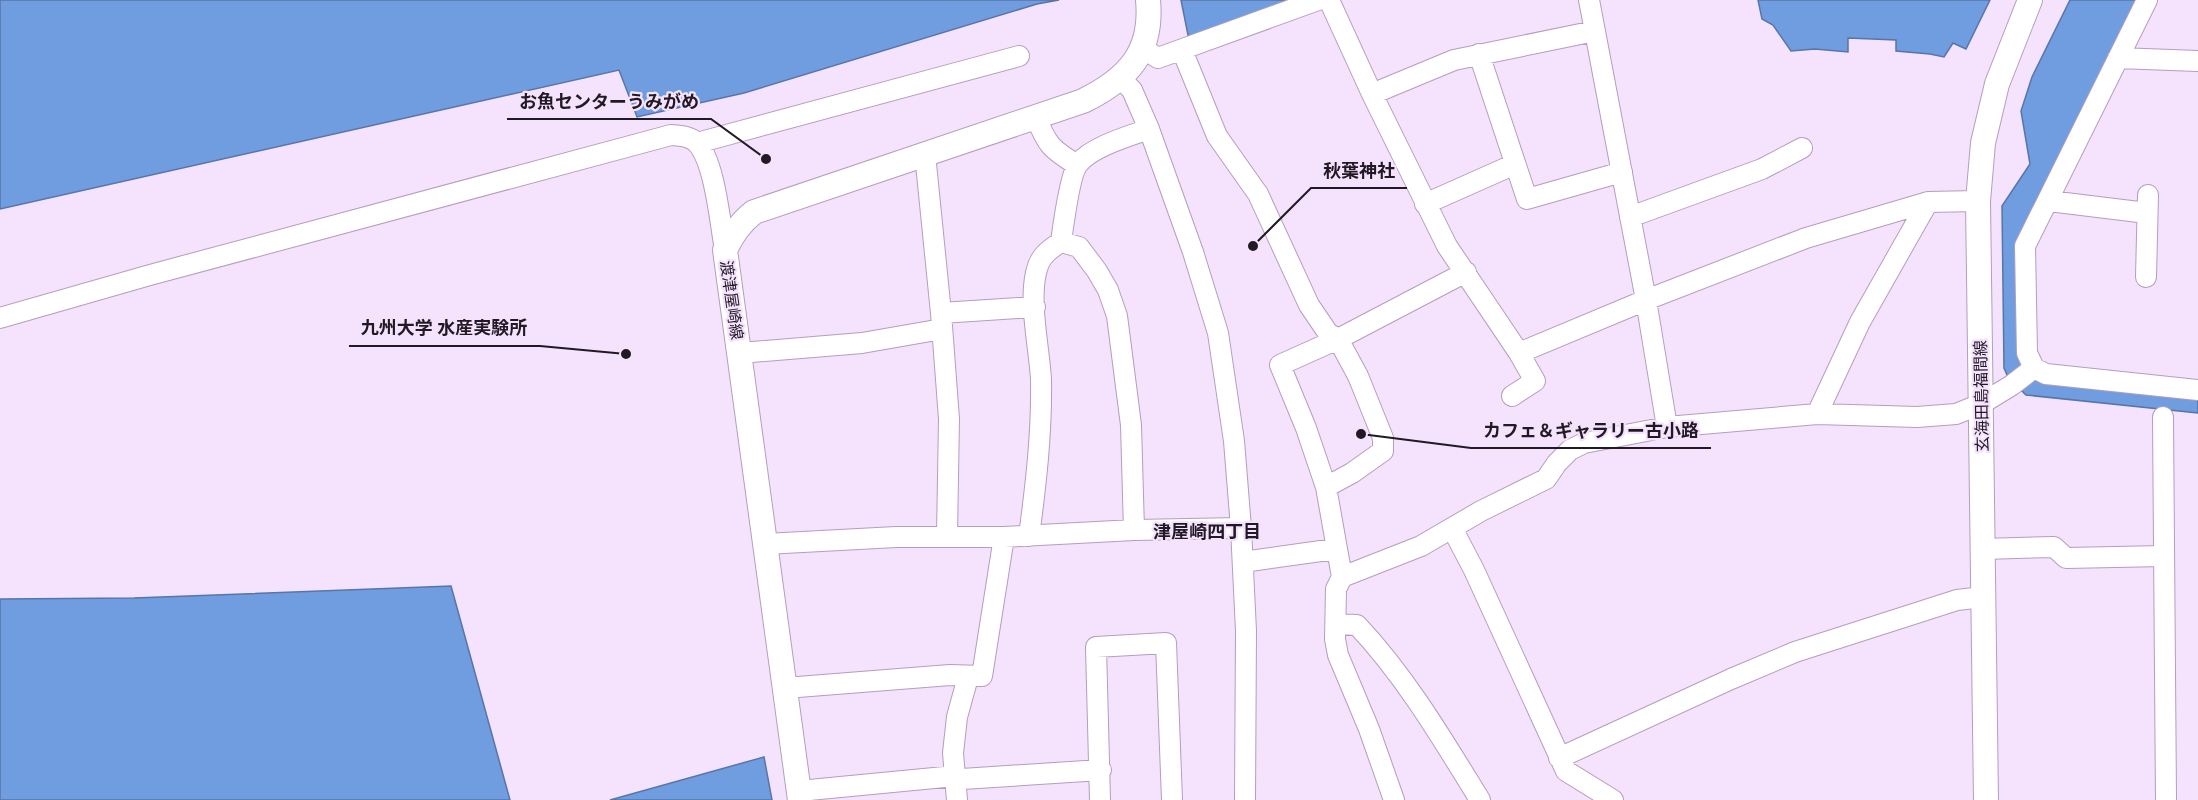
<svg xmlns="http://www.w3.org/2000/svg" width="2198" height="800" font-family="'Times New Roman','Noto Sans JP',serif">
	<rect width="100%" height="100%" fill="#f5e2fc"/>
	<path fill="#709de0" stroke="#5875a8" stroke-width="1.5" d="M 0,0 L 1059,0 L 1037,4 L 744,93 L 637,117 L 619,70 L 0,209 Z
		M 1181,0 L 1301,0 L 1189,40 Z
		M 1758,0 L 1990,0 L 1966,49 L 1953,43 L 1944,57 L 1930,54 L 1896,51 L 1896,40 L 1848,38 L 1848,52 L 1815,49 L 1791,51 L 1773,25 L 1762,19 Z
		M 2070,0 L 2138,0 L 2021,249 L 2034,380 L 2062,384 L 2198,397 L 2198,413 L 2026,395 L 2008,377 L 2004,368 L 2002,206 L 2030,164 L 2021,111 L 2032,77 Z
		M 451,586 L 510,800 L 0,800 L 0,599 L 134,598 Z
		M 764,757 L 772,800 L 610,800 Z"/>
	<g fill="none" stroke-linecap="round" stroke-linejoin="round">
		<defs>
			<path id="minor" d="M 1329,0 L 1372,94 L 1447,246 L 1519,353 L 1535,381 L 1512,396
				M 1589,0 L 1646,300 L 1667,427
				M 2147,0 L 2025,246 L 2027,353 L 2034,368 L 2046,374 L 2198,390
				M 1142,48 L 1158,58 L 1318,0
				M 1182,50 L 1217,136 L 1258,194 L 1309,305 L 1328,333 L 1338,339 L 1358,376 L 1383,438 L 1383,451 L 1352,473 L 1326,487
				M 1479,54 L 1527,199 L 1622,172
				M 2118,58 L 2198,61
				M 1121,79 L 1132,90 L 1149,129 L 1193,252 L 1218,333 L 1234,441 L 1241,528 L 1246,631 L 1245,800
				M 1372,94 L 1454,60 L 1595,31
				M 1036,117 C 1047,145 1051,149 1077,165
				M 697,143 L 1019,56
				M 925,154 L 941,313 L 949,419 L 947,536
				M 2049,201 L 2147,213
				M 1425,204 L 1515,164
				M 1630,217 L 1762,169 L 1802,148
				M 1061,242 L 1079,247 L 1097,271 L 1108,290 L 1117,316 L 1131,425 L 1134,530
				M 2146,277 L 2148,195
				M 941,313 L 1035,307
				M 0,318 L 150,275 L 671,135 C 681,136 690,136 697,143 C 715,162 720,223 725,250
				M 740,353 L 862,343 L 942,329
				M 1519,353 L 1646,300 L 1806,238 L 1928,202 L 1978,201
				M 1817,414 L 1860,322 L 1928,202
				M 2163,417 L 2166,800
				M 1452,528 L 1474,570 L 1566,771 L 1613,800
				M 1029,536 C 1036,484 1042,432 1041,379 C 1039,347 1029,303 1036,273 C 1039,257 1048,250 1061,242 C 1063,227 1070,174 1078,164 C 1091,147 1129,136 1149,129
				M 765,544 L 896,537 L 1004,537 L 1134,530 L 1241,528
				M 1982,549 L 2054,547 L 2066,558 L 2164,556
				M 1243,562 L 1335,549
				M 1342,577 L 1421,546 L 1481,511 L 1546,479 L 1557,463 L 1570,450 L 1584,443 L 1667,427 L 1817,414 L 1917,417 L 1956,414 L 1981,404 L 2012,385 L 2034,368
				M 1336,624 L 1357,625 C 1406,677 1443,740 1480,800
				M 785,688 L 950,675 L 982,676 L 1004,537
				M 1559,758 L 1731,679 L 1795,652 L 1957,600 L 1983,597
				M 799,791 L 955,776 L 962,779 L 1101,770
				M 957,800 L 953,753 L 957,717 L 968,677
				M 1100,800 L 1096,647 L 1166,643 L 1172,800
				M 1394,800 L 1369,729 L 1338,655 L 1335,639 L 1336,589 L 1342,577 L 1326,487 L 1306,428 L 1280,365 L 1338,339 L 1466,272"/>
			<path id="major" d="M 800,800 L 725,250 C 733,234 740,223 754,212 L 1083,101 C 1128,79 1153,52 1148,0
				M 1986,800 L 1978,201 L 1983,143 L 1997,84 L 2030,0"/>
		</defs>
		<use href="#minor" stroke="#b49ebd" stroke-width="22"/>
		<use href="#major" stroke="#b49ebd" stroke-width="26"/>
		<use href="#minor" stroke="#fff" stroke-width="20"/>
		<use href="#major" stroke="#fff" stroke-width="24"/>
	</g>
	<g text-anchor="middle" stroke-width="4.5" stroke-linejoin="round" paint-order="stroke">
		<g font-size="16" fill="#211924" stroke="#f5e2fc">
			<text transform="translate(732 300) rotate(82)" y="6">渡津屋崎線</text>
			<text transform="translate(1981 396) rotate(-91)" y="6">玄海田島福間線</text>
		</g>
		<g font-size="18" font-weight="bold" fill="#211924" stroke="#f5e2fc">
			<text x="1207" y="538">津屋崎四丁目</text>
		</g>
	</g>
	<path fill="none" stroke="#211924" stroke-width="2" d="M766 159L711 119H507M1253 246L1311 188H1407M626 354L540 346H349M1361 434L1471 448H1711"/>
	<g fill="#211924" stroke="#f5e2fc" stroke-width="2">
		<circle cx="766" cy="159" r="6"/>
		<circle cx="1253" cy="246" r="6"/>
		<circle cx="626" cy="354" r="6"/>
		<circle cx="1361" cy="434" r="6"/>
	</g>
	<g font-size="18" text-anchor="middle" font-weight="bold" fill="#211924" stroke="#f5e2fc" stroke-width="4.5" stroke-linejoin="round" paint-order="stroke">
		<text x="609" y="108">お魚センターうみがめ</text>
		<text x="1359" y="177">秋葉神社</text>
		<text x="444" y="334">九州大学 水産実験所</text>
		<text x="1591" y="437">カフェ＆ギャラリー古小路</text>
	</g>
</svg>
